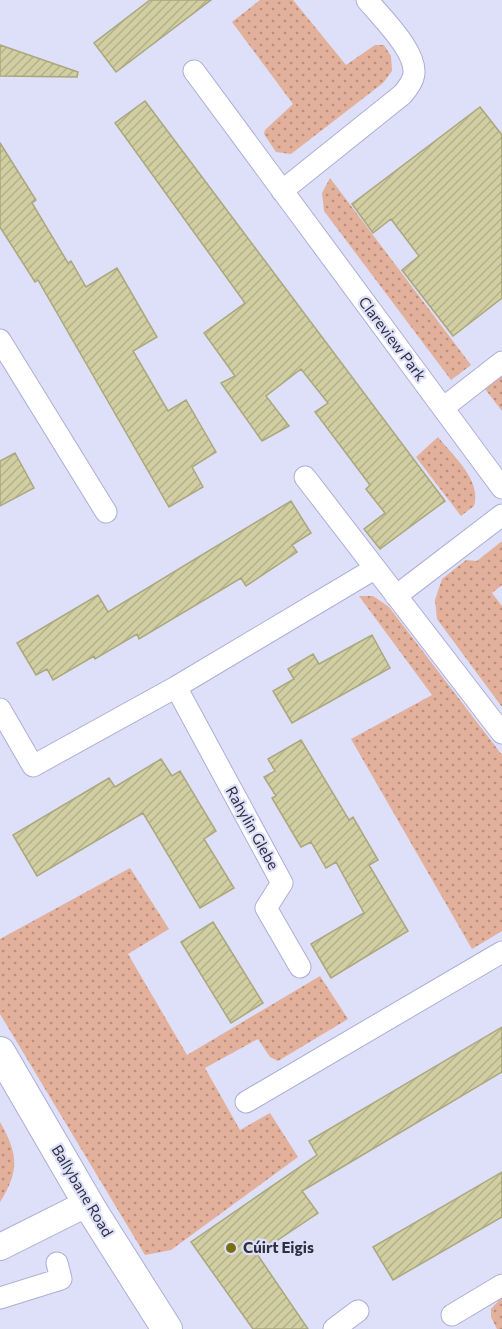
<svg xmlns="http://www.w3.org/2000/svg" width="502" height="1329" font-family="Commissioner,sans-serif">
	<defs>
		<pattern id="grass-dots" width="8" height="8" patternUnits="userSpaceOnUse" patternTransform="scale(1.5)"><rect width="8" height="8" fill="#e2b09b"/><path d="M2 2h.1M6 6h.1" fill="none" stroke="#b89080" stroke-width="1.8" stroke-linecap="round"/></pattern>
		<pattern id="building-hatch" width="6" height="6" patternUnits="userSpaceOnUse" patternTransform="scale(1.5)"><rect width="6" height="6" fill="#d1cea2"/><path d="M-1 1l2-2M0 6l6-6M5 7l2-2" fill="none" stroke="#b4b18d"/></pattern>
	</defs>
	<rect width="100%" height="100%" fill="#dedff8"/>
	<path fill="url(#grass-dots)" d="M 260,0 L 293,0 L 346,65 L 375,45 L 384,45 L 391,56 L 392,71 L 383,83 L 291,154 L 276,152 L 264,134 L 265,130 L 293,104 L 232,22 Z
		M 330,178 L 471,365 L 451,380 L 324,211 L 322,193 Z
		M 502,376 L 502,411 L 485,389 Z
		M 438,437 C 453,456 482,480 474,506 L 461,516 L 416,457 Z
		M 502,541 L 502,585 L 492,593 L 502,606 L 502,707 L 437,619 L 435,600 L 442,579 L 466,560 L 477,561 Z
		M 359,596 L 373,596 L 389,607 L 502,755 L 502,931 L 472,949 L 351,739 L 432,695 Z
		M 130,868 L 169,929 L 128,954 L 187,1055 L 320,976 L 348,1019 L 278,1061 L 270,1057 L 258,1039 L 205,1068 L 240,1130 L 270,1113 L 298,1157 L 171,1250 L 145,1255 L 0,1014 L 0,939 Z
		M 0,1122 C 18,1154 20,1170 0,1202 Z
		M 502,1297 L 502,1329 L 497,1329 L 491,1317 L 491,1309 Z"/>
	<path fill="url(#building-hatch)" stroke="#aaa77d" stroke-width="1.5" d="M 150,0 L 211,0 L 116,72 L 94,43 Z
		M 0,45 L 78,72 L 77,77 L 0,76 Z
		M 145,101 L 445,501 L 380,549 L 364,529 L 385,513 L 366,489 L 370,485 L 315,412 L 328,403 L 301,369 L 266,396 L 289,426 L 262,441 L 221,383 L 235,376 L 204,333 L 245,303 L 115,123 Z
		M 480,107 L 502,135 L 502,298 L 453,336 L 402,270 L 419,256 L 391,219 L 373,233 L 352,204 Z
		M 0,143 L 36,200 L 32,203 L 68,263 L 71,261 L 86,287 L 117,268 L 157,337 L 133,351 L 168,411 L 186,400 L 216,452 L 192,467 L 203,487 L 169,507 L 38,280 L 35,282 L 0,227 Z
		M 15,453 L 34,488 L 0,506 L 0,461 Z
		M 291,501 L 311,533 L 292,545 L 297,552 L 246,586 L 241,578 L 139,639 L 137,634 L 95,659 L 94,656 L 53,680 L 47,669 L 36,675 L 17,643 L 98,595 L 108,612 Z
		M 372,635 L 390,668 L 292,723 L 273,691 L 294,679 L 288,669 L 313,654 L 319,664 Z
		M 301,740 L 349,820 L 353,817 L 378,860 L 369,865 L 408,931 L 331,978 L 311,944 L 364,913 L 336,862 L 326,868 L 311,842 L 301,847 L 272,798 L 276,796 L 264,777 L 275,771 L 268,759 Z
		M 161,759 L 172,776 L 180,771 L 216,831 L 204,839 L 234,888 L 200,908 L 143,813 L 37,876 L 13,835 L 109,778 L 115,787 Z
		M 213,922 L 263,1003 L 231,1023 L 181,942 Z
		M 502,1027 L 502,1072 L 302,1191 L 318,1213 L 257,1254 L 308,1329 L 253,1329 L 191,1242 L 317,1155 L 309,1141 Z
		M 502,1172 L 502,1217 L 393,1280 L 373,1247 Z"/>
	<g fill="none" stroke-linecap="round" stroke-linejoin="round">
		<defs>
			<path id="minor" d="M 194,71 L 502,488
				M 282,191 L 403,94 C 407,89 411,84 413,78 C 421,55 381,17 367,0
				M 0,340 L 106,512
				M 443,408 L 502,362
				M 305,477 L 502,733
				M 396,596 L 502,515
				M 176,687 L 282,883 L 266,908 L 300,967
				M 0,709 L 33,766 L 176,687 L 374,569
				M 246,1102 L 502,952
				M 0,1298 L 61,1279 L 57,1263
				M 452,1315 L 502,1285
				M 334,1329 L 358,1311"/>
			<path id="tertiary" d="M 0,1247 L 88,1203"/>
			<path id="secondary" d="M 0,1052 L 93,1212 L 167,1329"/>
		</defs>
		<use href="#minor" stroke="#adaed7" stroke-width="23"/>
		<use href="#tertiary" stroke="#adaed7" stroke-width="28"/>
		<use href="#secondary" stroke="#adaed7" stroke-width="32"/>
		<use href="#minor" stroke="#fff" stroke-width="21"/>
		<use href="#tertiary" stroke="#fff" stroke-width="26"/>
		<use href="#secondary" stroke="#fff" stroke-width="30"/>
	</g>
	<circle fill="#787010" stroke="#dedff8" stroke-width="2" cx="231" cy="1248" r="6"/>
	<g text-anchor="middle" stroke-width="4.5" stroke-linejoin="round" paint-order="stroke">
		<g font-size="15" fill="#303040" stroke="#dedff8">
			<text transform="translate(392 339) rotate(53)" y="5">Clareview Park</text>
			<text transform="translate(252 828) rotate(61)" y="5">Rahylin Glebe</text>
			<text transform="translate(82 1191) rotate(59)" y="5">Ballybane Road</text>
		</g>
		<g font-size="15" font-weight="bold" fill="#303040" stroke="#dedff8" text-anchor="start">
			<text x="243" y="1253">Cúirt Eigis</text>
		</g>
	</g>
</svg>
